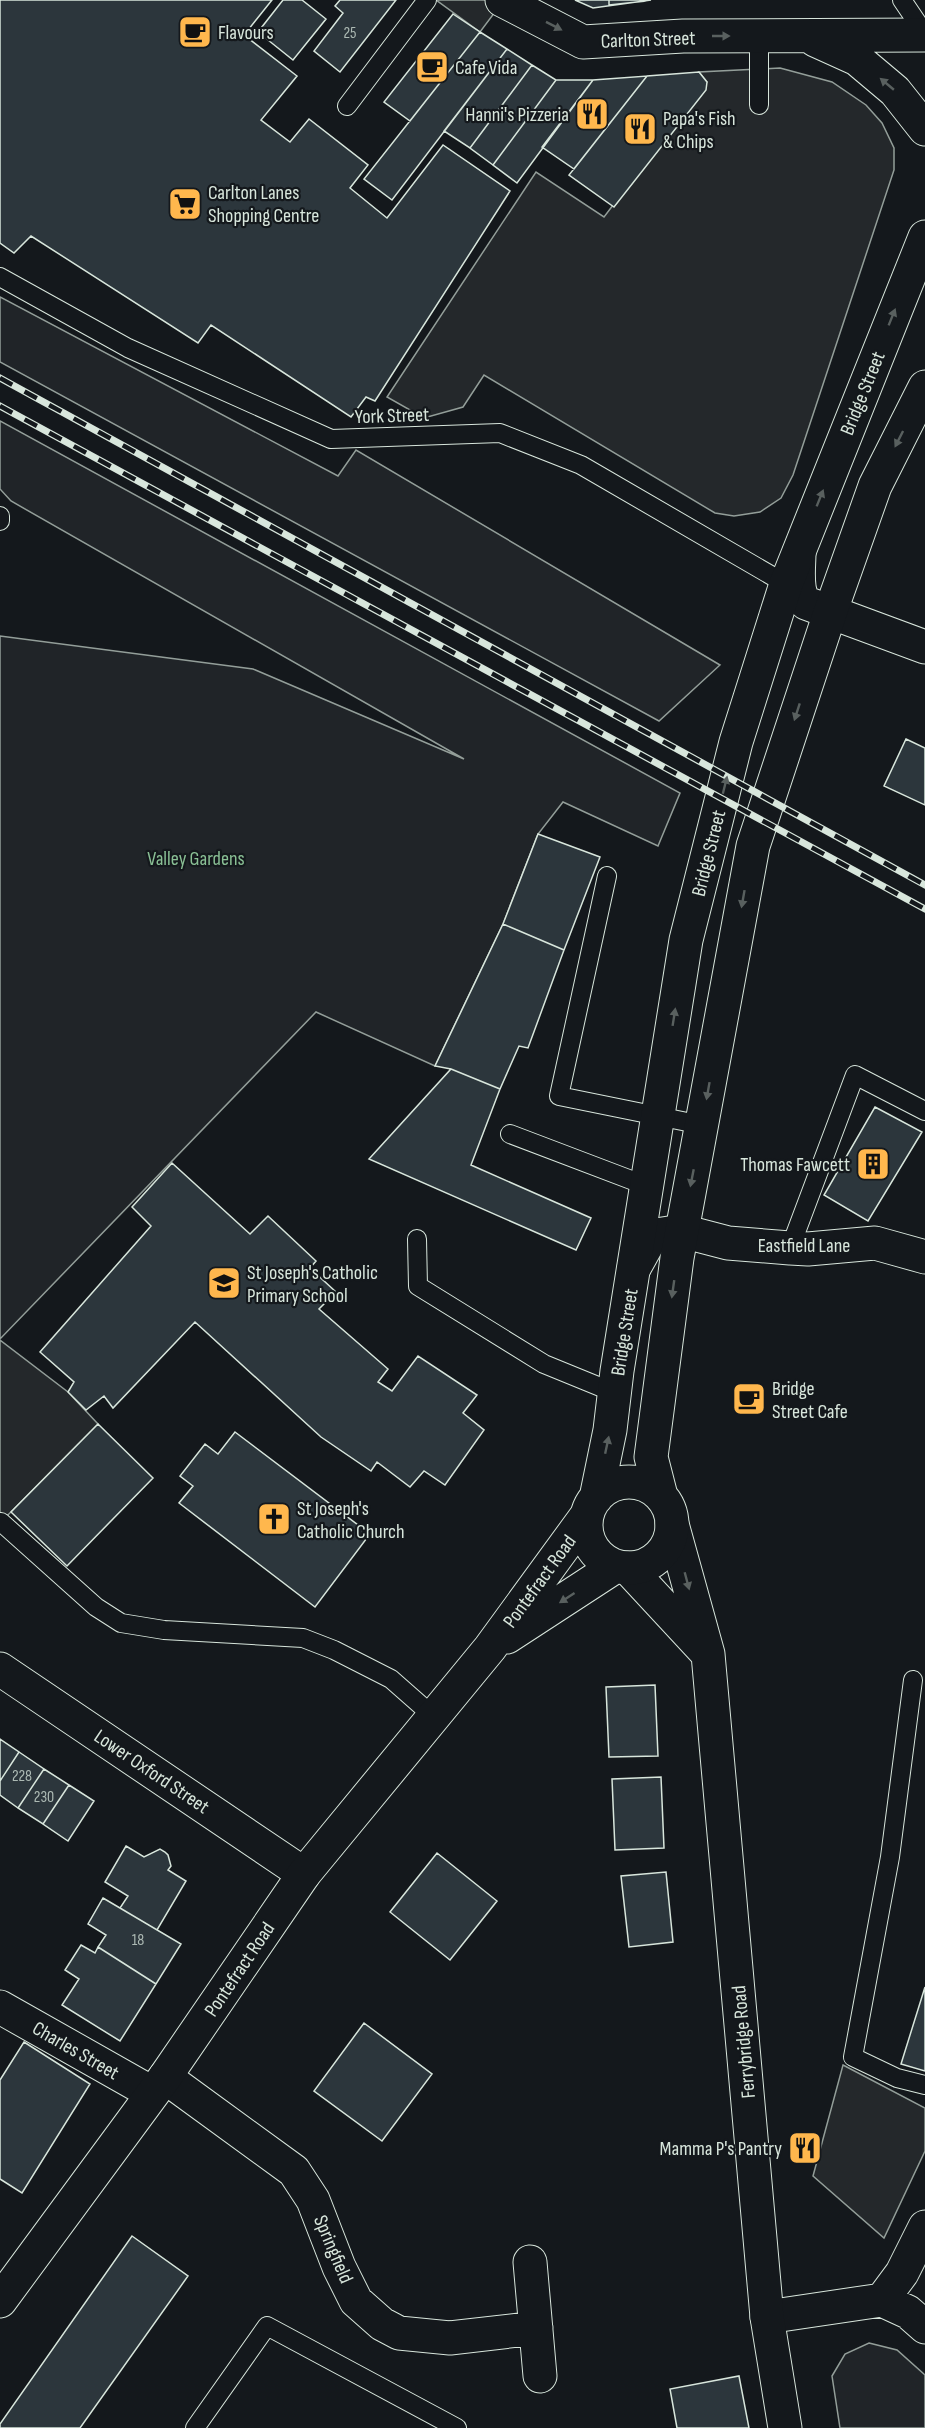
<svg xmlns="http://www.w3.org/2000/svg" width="925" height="2428" font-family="'Sofia Sans Condensed',sans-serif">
	<rect width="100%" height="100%" fill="#14181c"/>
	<path fill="#202428" stroke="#939e99" stroke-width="1.5" d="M 0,297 L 338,476 L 356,450 L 720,665 L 659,721 L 0,362 Z
		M 0,421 L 680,793 L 658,846 L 563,802 L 538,834 L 503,924 L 435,1066 L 316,1012 L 0,1339 L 0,636 L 253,669 L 464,759 L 11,501 L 0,489 Z
		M 869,2343 L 897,2350 L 925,2375 L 925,2428 L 840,2428 L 832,2376 L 845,2354 Z"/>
	<path fill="#24282b" stroke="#939e99" stroke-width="1.5" d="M 436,0 L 504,0 L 480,32 Z
		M 780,68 L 832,82 L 866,105 L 882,123 L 894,148 L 894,170 L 793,475 L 781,498 L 760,512 L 734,516 L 715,513 L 484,375 L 463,407 L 424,418 L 387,397 L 536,172 L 604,217 L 707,82 L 699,72 Z
		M 0,1340 L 68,1392 L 98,1424 L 0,1523 Z
		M 843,2065 L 925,2108 L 925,2151 L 884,2238 L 813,2176 Z"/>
	<path fill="#2c363c" stroke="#d8e6dc" stroke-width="1.5" d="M 0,0 L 272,0 L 244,35 L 297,76 L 261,120 L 290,142 L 309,119 L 368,165 L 350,188 L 387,218 L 443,145 L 510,191 L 375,401 L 366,397 L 351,417 L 211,325 L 198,343 L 31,236 L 14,253 L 0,243 Z
		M 283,0 L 302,0 L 326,19 L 293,60 L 258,32 Z
		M 340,0 L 396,0 L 340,72 L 314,51 L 343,13 L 335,6 Z
		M 575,0 L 651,0 L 593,8 Z
		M 609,0 L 646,0 L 646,1 L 609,5 Z
		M 453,14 L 480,32 L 410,121 L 384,102 Z
		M 480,32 L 507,49 L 392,200 L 364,179 Z
		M 507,49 L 532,65 L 470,148 L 444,131 Z
		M 532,65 L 556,80 L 493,165 L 470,148 Z
		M 699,72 L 707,82 L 706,90 L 614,207 L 569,175 L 647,76 Z
		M 647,76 L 574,169 L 542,147 L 593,80 Z
		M 556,80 L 593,80 L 517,183 L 493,165 Z
		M 906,739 L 925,748 L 925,805 L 884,786 Z
		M 538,834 L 600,857 L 564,950 L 503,924 Z
		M 503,924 L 564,950 L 528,1048 L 519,1046 L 500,1089 L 451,1069 L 435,1066 Z
		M 451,1069 L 500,1089 L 471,1165 L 591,1218 L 576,1250 L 369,1159 Z
		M 875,1107 L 922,1132 L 868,1221 L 824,1195 Z
		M 172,1163 L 250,1234 L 268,1216 L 316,1261 L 310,1268 L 336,1292 L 319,1309 L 388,1369 L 378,1382 L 392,1391 L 418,1356 L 477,1395 L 463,1413 L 484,1430 L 445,1485 L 424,1471 L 410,1487 L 377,1462 L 371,1471 L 321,1437 L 195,1322 L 113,1408 L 104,1396 L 86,1410 L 68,1392 L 74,1382 L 40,1352 L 151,1226 L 132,1207 Z
		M 98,1424 L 153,1478 L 67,1566 L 11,1512 Z
		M 235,1432 L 370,1534 L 315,1607 L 179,1503 L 193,1486 L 180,1476 L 205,1444 L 218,1454 Z
		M 655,1685 L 658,1756 L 609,1757 L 606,1687 Z
		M 0,1739 L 19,1752 L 0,1781 Z
		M 19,1752 L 44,1769 L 18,1808 L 0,1795 L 0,1781 Z
		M 44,1769 L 69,1785 L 43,1824 L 18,1808 Z
		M 661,1777 L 664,1848 L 615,1850 L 612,1779 Z
		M 69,1785 L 94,1801 L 68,1841 L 43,1824 Z
		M 126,1846 L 144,1857 L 160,1849 L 165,1852 L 168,1855 L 171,1866 L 168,1870 L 186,1881 L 157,1930 L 120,1908 L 128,1896 L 105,1882 Z
		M 437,1853 L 497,1901 L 450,1960 L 390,1912 Z
		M 666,1872 L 673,1942 L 629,1947 L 621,1876 Z
		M 103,1898 L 181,1944 L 156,1984 L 98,1947 L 106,1935 L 88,1924 Z
		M 81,1945 L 95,1953 L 98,1947 L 156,1984 L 120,2041 L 62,2005 L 79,1979 L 65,1970 Z
		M 925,1987 L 925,2071 L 901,2064 Z
		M 364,2023 L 432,2074 L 382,2141 L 314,2091 Z
		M 24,2042 L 90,2084 L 22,2193 L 0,2179 L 0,2080 Z
		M 132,2236 L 188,2276 L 80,2428 L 0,2428 L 0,2424 Z
		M 739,2376 L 749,2428 L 677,2428 L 670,2389 Z"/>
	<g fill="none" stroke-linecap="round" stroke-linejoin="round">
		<defs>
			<path id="lane" d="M 902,0 L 925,34
				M 759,105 L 759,36
				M 347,106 L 427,0
				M 0,277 L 128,348 L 331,439 L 500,433 L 581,465 L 786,584
				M 0,516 L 0,521
				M 607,876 L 559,1096 L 702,1125
				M 510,1134 L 647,1186
				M 417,1239 L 418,1286 L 544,1364 L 615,1393
				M 790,1248 L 855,1075 L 925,1111
				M 1,1522 L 96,1607 L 121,1623 L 164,1630 L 303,1638 L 334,1650 L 391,1679 L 433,1716
				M 913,1680 L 890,1857 L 853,2057 L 897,2078 L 925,2085
				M 195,2428 L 267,2326 L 457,2428"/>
			<path id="street" d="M 502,0 L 583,42 L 683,36 L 925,35
				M 815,40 L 857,59 L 895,91 L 925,129
				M 799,553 C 799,568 795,592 806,603 L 925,647
				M 634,1268 L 648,1243 L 656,1235 L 682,1231 L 728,1243 L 790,1248 L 808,1249 L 875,1243 L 925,1257
				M 0,1669 L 304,1874
				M 0,2007 L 152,2093
				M 165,2077 L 294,2171 L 313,2200 L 339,2267 L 356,2301 L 382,2324 L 399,2333 L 450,2338 L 536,2328
				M 530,2262 L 540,2376
				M 882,2300 L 902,2273 L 925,2227
				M 767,2317 L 882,2300 L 908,2312 L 925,2327"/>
			<path id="secondary" d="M 672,1524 L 708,1654 L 767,2317 L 785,2428
				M 628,1568 L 705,1651"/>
			<path id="primary" d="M586 1525a43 43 0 1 1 86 0a43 43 0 1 1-86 0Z
				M 661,1496 L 651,1457 L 677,1258 L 753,846 L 830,613 L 875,486 L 925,387
				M 596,1498 L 610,1430 L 617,1371 L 686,940 L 736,742 L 786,584 L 925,237
				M 507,1637 L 616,1566
				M 0,2301 L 165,2077 L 304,1874 L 490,1648 L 587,1515"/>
		</defs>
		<use href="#lane" stroke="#d8e6dc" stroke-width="20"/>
		<use href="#street" stroke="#d8e6dc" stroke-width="35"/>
		<use href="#secondary" stroke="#d8e6dc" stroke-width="35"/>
		<use href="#primary" stroke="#d8e6dc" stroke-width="35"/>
		<use href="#lane" stroke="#14181c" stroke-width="18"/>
		<use href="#street" stroke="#14181c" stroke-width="33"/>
		<use href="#secondary" stroke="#14181c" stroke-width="33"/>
		<use href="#primary" stroke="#14181c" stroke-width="33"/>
		<defs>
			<path id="rail" d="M 0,378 L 925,885
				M 0,406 L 925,909"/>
		</defs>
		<use href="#rail" stroke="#d8e6dc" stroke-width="7"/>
		<use href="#rail" stroke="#14181c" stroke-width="4.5" stroke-dasharray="14" stroke-linecap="butt"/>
	</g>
	<defs><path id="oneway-solid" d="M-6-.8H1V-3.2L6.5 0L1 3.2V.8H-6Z" transform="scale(1.5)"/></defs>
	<g fill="#59605f">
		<use href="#oneway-solid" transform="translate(554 26) rotate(27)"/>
		<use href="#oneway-solid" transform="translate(721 36)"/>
		<use href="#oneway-solid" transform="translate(887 84) rotate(-140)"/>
		<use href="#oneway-solid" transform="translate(892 317) rotate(-68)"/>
		<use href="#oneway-solid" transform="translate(899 439) rotate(117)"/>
		<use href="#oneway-solid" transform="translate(820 498) rotate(-68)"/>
		<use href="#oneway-solid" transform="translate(797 712) rotate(108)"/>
		<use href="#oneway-solid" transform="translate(725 785) rotate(-76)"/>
		<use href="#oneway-solid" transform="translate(743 899) rotate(100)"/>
		<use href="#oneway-solid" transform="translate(674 1017) rotate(-81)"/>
		<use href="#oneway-solid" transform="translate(708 1091) rotate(100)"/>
		<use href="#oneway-solid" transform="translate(692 1178) rotate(101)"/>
		<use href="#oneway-solid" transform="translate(673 1289) rotate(98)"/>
		<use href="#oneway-solid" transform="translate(607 1445) rotate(-78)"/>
		<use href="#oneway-solid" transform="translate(687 1581) rotate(75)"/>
		<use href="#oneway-solid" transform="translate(567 1598) rotate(147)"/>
	</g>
	<defs>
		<symbol id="cafe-square" viewBox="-11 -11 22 22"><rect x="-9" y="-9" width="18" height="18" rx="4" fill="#ffb74d" stroke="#14181c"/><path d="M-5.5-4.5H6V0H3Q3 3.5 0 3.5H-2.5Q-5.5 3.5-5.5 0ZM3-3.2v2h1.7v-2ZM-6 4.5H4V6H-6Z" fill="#111"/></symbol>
		<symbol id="restaurant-square" viewBox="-11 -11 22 22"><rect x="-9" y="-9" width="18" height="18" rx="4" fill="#ffb74d" stroke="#14181c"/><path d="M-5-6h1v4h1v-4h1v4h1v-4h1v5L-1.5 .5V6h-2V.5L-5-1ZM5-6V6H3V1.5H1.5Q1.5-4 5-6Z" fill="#111"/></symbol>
		<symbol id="supermarket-square" viewBox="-11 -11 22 22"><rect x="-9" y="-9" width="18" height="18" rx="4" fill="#ffb74d" stroke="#14181c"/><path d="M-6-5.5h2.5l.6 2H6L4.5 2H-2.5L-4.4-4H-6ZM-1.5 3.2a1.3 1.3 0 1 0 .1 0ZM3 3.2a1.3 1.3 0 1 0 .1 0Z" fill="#111"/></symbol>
		<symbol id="building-square" viewBox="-11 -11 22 22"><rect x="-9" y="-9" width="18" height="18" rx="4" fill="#ffb74d" stroke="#14181c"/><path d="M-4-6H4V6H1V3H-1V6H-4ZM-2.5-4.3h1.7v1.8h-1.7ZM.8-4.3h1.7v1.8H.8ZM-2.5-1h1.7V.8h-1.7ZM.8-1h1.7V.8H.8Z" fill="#111"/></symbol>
		<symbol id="school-square" viewBox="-11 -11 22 22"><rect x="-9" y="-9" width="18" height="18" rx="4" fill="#ffb74d" stroke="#14181c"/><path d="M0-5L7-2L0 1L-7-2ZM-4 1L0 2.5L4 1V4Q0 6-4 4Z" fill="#111"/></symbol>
		<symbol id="church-square" viewBox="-11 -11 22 22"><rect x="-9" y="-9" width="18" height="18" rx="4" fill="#ffb74d" stroke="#14181c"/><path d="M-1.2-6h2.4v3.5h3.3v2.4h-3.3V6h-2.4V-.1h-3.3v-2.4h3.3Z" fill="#111"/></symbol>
	</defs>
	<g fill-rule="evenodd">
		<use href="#cafe-square" x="176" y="13" width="38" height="38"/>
		<use href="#cafe-square" x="413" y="48" width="38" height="38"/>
		<use href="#restaurant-square" x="573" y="95" width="38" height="38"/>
		<use href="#restaurant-square" x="621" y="110" width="38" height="38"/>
		<use href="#supermarket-square" x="166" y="185" width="38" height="38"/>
		<use href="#building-square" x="854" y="1145" width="38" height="38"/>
		<use href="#school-square" x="205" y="1264" width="38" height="38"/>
		<use href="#cafe-square" x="730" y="1380" width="38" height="38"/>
		<use href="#church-square" x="255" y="1500" width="38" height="38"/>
		<use href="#restaurant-square" x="786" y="2129" width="38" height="38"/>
	</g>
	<g text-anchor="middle" stroke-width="4.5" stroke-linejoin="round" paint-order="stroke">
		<g font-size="16" fill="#adbab4">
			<text x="350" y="38">25</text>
			<text x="22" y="1781">228</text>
			<text x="44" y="1802">230</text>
			<text x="138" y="1945">18</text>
		</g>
		<g font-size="20" fill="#d8e6dc" stroke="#14181c" text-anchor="start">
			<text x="218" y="39">Flavours</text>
			<text x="455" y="74">Cafe Vida</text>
			<text x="569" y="121" text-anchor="end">Hanni's Pizzeria</text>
			<text x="663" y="125">Papa's Fish<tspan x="663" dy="23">&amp; Chips</tspan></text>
			<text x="208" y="199">Carlton Lanes<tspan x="208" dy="23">Shopping Centre</tspan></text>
			<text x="850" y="1171" text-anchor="end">Thomas Fawcett</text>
			<text x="247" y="1279">St Joseph's Catholic<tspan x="247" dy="23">Primary School</tspan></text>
			<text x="772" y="1395">Bridge<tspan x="772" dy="23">Street Cafe</tspan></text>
			<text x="297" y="1515">St Joseph's<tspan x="297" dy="23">Catholic Church</tspan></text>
			<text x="782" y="2155" text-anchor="end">Mamma P's Pantry</text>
		</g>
		<g font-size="20" fill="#d8e6dc" stroke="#14181c">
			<text transform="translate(648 39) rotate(-2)" y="7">Carlton Street</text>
			<text transform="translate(862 393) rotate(-68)" y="7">Bridge Street</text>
			<text transform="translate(392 415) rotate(-2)" y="7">York Street</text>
			<text transform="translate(708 853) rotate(-76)" y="7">Bridge Street</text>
			<text x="804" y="1252">Eastfield Lane</text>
			<text transform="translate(624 1332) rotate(-81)" y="7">Bridge Street</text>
			<text transform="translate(539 1581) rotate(-54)" y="7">Pontefract Road</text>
			<text transform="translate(152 1771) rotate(34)" y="7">Lower Oxford Street</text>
			<text transform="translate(239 1969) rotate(-56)" y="7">Pontefract Road</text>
			<text transform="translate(743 2042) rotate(-95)" y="7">Ferrybridge Road</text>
			<text transform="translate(76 2050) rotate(30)" y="7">Charles Street</text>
			<text transform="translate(334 2249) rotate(67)" y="7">Springfield</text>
		</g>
		<g font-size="20" fill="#8ac095" stroke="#14181c">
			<text x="196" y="865">Valley Gardens</text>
		</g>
	</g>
</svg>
